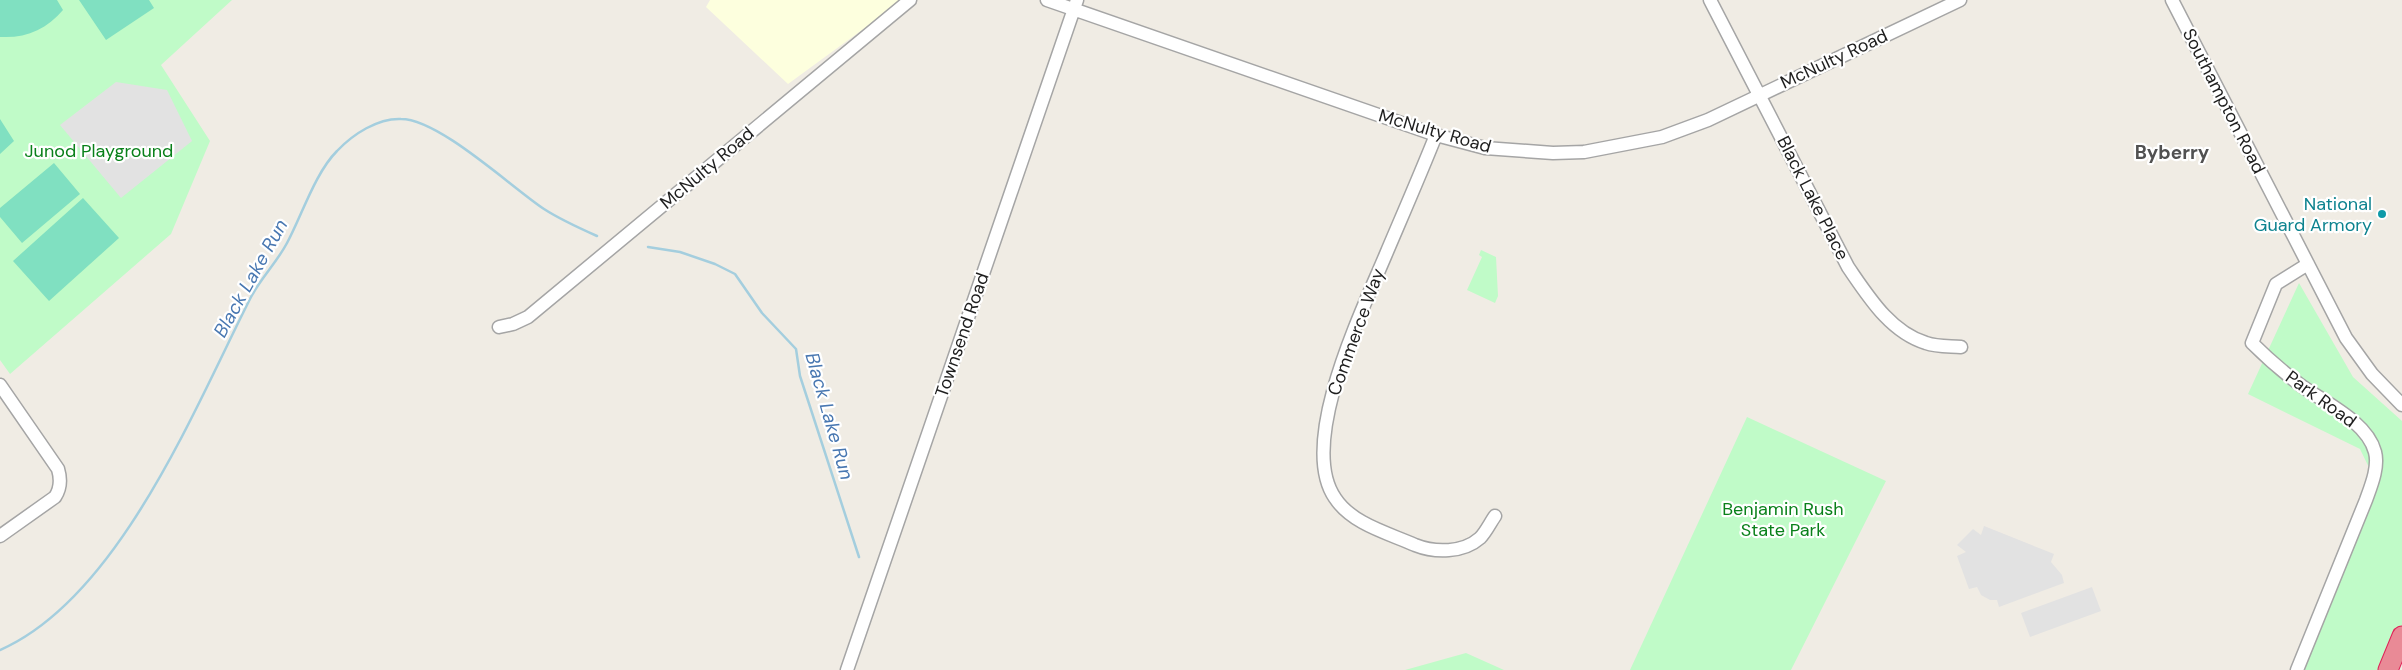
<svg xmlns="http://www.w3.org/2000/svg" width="2402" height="670" font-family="'DM Sans',sans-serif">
	<rect width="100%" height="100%" fill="#f0ece4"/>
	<path fill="#fdffde" d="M 710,0 L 903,0 L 788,84 L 706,7 Z"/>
	<path fill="#c0fbc8" d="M 0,0 L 232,0 L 161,65 L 210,141 L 171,234 L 10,374 L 0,360 Z
		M 1481,250 L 1496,257 L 1498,296 L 1495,303 L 1467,290 L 1482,257 L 1479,255 Z
		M 2299,283 L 2353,377 L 2402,421 L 2402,625 L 2384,670 L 2295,670 L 2377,484 L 2360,449 L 2248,394 Z
		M 1747,417 L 1886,481 L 1791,670 L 1630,670 Z
		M 1466,653 L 1504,670 L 1405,670 Z"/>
	<path fill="#80e0c1" d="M 0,0 L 57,0 L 63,10 C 47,29 27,38 2,37 L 0,37 Z
		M 79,0 L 149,0 L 154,8 L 106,40 Z
		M 0,119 L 14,141 L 0,154 Z
		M 54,163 L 80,194 L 22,243 L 0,217 L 0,208 Z
		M 83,198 L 119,238 L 49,301 L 13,261 Z"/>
	<path fill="#e2e2e2" d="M 116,82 L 167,90 L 192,141 L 121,198 L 60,125 Z
		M 1984,526 L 2054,554 L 2051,562 L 2062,575 L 2064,583 L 1999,607 L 1997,600 L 1990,600 L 1981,595 L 1977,587 L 1969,589 L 1957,556 L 1966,552 L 1957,545 L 1973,529 L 1981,535 Z
		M 2092,587 L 2101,611 L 2030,637 L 2021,613 Z"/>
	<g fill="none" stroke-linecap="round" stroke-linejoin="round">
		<path stroke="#a4cede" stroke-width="2.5" d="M 648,247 L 680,252 L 715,264 L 735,274 L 762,313 L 796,349 L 800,376 L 859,557
			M 0,650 C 119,598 195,407 251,297 C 261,278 277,262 287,243 C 302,215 315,173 337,151 C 353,134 378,118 401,119 C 439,119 511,187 544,209 C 561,220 579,228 597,236"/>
		<defs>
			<path id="minor" d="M 1047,0 L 1436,135 L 1485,148 L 1553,153 L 1584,152 L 1662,137 L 1708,120 L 1960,0
				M 1710,0 L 1848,267 C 1868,296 1890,332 1926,343 C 1937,347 1950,346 1961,347
				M 2172,0 L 2346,338 L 2372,374 L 2402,405
				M 1436,135 C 1420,175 1403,214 1386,254 C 1363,309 1297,443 1335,498 C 1352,524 1388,533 1415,545 C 1435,553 1463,553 1480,538 C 1486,532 1490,523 1495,516
				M 499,327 L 513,324 L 528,317 L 910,0
				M 0,385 L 58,469 C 61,479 61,488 55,497 L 0,536
				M 847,670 L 1077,0
				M 2297,670 L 2366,500 C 2371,486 2379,467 2375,452 C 2367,421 2323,402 2299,384 C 2282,371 2267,358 2252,343 L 2276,284 L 2308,264"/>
			<path id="highway" d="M 2388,670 L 2402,636"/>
		</defs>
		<use href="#minor" stroke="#a5a5a5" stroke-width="15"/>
		<use href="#highway" stroke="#df2057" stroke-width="21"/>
		<use href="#minor" stroke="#fff" stroke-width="12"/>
		<use href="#highway" stroke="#e98a96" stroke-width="19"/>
	</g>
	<circle fill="#0f9aa8" stroke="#fff" stroke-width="2" cx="2382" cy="214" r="5"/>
	<g text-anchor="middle" stroke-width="4.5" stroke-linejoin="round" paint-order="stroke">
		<g font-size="18" fill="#1e1e1e" stroke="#fff">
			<text transform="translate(1834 59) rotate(-25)" y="6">McNulty Road</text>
			<text transform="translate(2224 101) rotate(63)" y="6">Southampton Road</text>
			<text transform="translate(1435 131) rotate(16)" y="6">McNulty Road</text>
			<text transform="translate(707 168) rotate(-40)" y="6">McNulty Road</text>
			<text transform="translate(1813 198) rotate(63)" y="6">Black Lake Place</text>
			<text transform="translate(1356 332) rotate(-70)" y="6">Commerce Way</text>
			<text transform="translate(962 335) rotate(-71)" y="6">Townsend Road</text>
			<text transform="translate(2321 399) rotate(36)" y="6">Park Road</text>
		</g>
		<g font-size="18" fill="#09801a" stroke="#fff">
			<text x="99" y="157">Junod Playground</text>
			<text x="1783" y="515">Benjamin Rush<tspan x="1783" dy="21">State Park</tspan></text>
		</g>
		<g font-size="18" fill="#0d838f" stroke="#fff" text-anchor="end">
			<text x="2372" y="210">National<tspan x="2372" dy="21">Guard Armory</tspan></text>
		</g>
		<g font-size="19" font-weight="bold" fill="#515151" stroke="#fff">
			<text x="2172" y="159">Byberry</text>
		</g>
		<g font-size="19" font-style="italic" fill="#4877b1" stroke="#fff">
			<text transform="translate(250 278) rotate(-61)" y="7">Black Lake Run</text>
			<text transform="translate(830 416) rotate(74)" y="7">Black Lake Run</text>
		</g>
	</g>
</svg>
